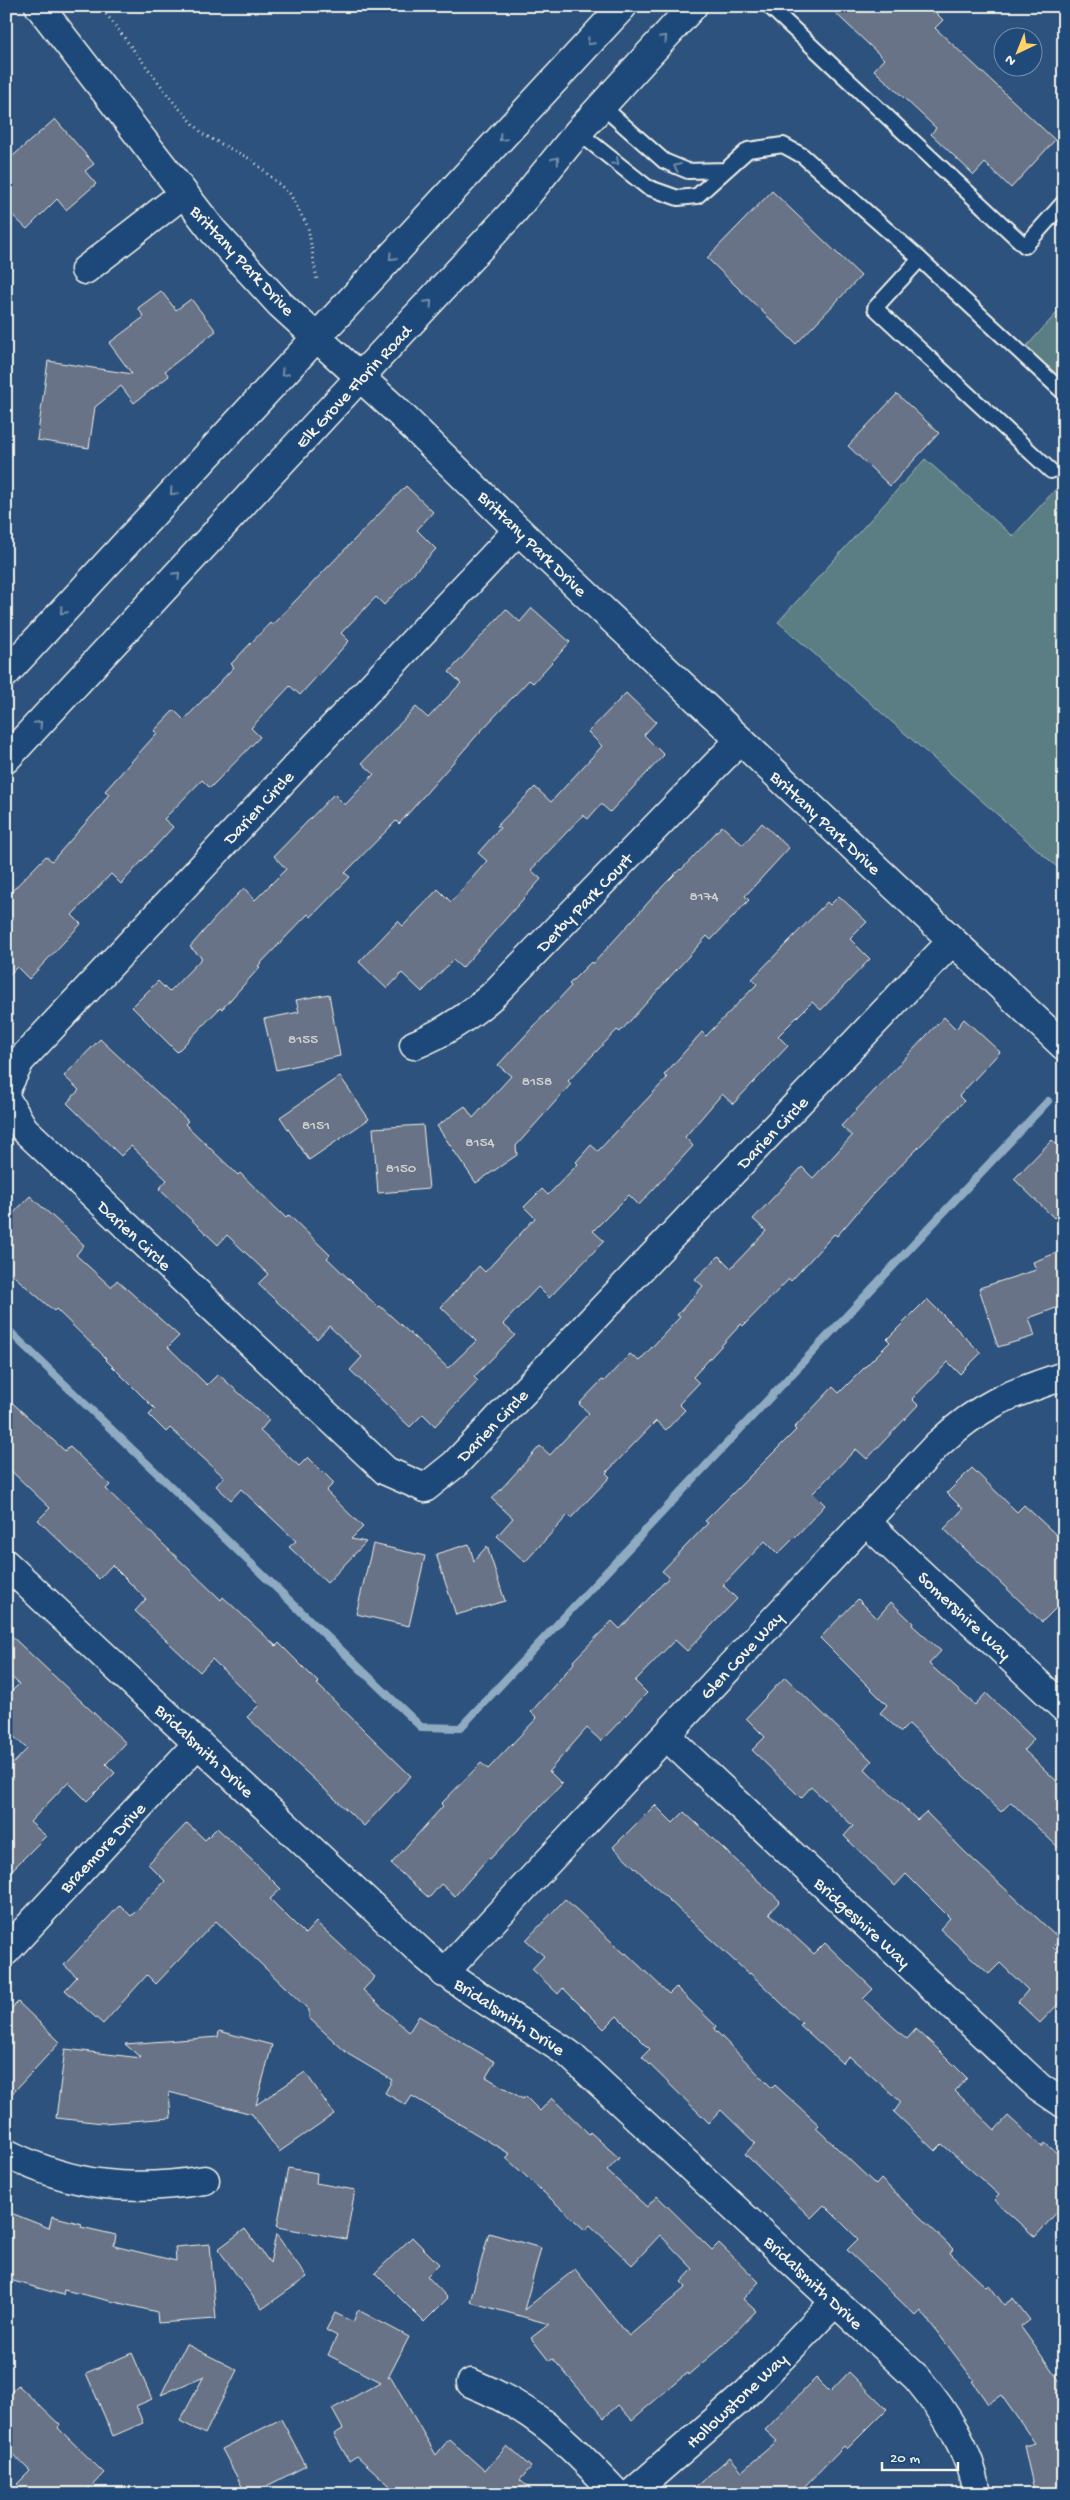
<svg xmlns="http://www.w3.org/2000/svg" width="1070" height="2500" font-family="'Gochi Hand',sans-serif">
	<rect width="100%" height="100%" fill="#2d527d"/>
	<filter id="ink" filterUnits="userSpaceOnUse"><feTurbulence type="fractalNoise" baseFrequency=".02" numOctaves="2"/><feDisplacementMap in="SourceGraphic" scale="10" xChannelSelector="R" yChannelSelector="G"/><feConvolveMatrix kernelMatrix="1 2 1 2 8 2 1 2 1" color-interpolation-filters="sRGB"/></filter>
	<g filter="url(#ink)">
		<path fill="#5a7e83" stroke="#a7b8b6" d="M 1064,305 L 1064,383 L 1025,348 Z
			M 925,459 L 1013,536 L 1064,480 L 1064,873 L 778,622 Z"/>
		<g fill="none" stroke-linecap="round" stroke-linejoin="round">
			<path stroke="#8fabc2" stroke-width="8" d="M 6,1328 L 421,1727 L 460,1728 L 1048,1101"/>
		</g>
		<path fill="#677387" stroke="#f4f1e8" d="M 828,6 L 929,6 L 943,20 L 935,28 L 1055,140 L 1011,188 L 985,163 L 974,175 L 931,134 L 936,128 L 874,70 L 884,59 Z
			M 55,119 L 94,164 L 85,171 L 96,184 L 66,210 L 57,199 L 27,229 L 6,209 L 6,162 Z
			M 772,191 L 861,276 L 796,344 L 707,258 Z
			M 161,291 L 176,310 L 191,299 L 216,331 L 165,371 L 169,376 L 134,403 L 121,386 L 95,407 L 89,448 L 37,440 L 48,361 L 132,374 L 109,343 L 144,317 L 138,308 Z
			M 897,394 L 939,433 L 890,486 L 848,446 Z
			M 406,486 L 433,512 L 417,530 L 436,549 L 384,605 L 376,597 L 341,633 L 349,641 L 300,695 L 290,686 L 251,728 L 260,737 L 210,788 L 202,780 L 164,819 L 173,827 L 121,884 L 111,874 L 72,915 L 81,924 L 29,979 L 17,967 L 6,978 L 6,897 L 46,856 L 52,861 L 99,808 L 109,794 L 105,791 L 157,733 L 154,731 L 174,710 L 184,720 L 234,667 L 231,664 L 270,623 L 272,625 Z
			M 532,608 L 570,642 L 533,683 L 529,680 L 479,733 L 399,824 L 396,821 L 345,873 L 350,877 L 311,917 L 308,914 L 258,966 L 260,967 L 222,1009 L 220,1008 L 177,1052 L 132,1007 L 158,981 L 169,992 L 202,958 L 190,947 L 214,919 L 244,888 L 255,900 L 286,869 L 274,856 L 334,794 L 345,805 L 374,774 L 362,763 L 416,707 L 428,718 L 461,683 L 449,672 L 506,609 L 520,622 Z
			M 626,693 L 656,722 L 644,735 L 664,755 L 610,812 L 601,804 L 588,819 L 583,815 L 531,870 L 541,879 L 462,968 L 453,960 L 422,992 L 402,973 L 387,989 L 359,962 L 398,921 L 403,926 L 438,889 L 451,902 L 487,861 L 478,853 L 500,828 L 497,826 L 535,787 L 551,802 L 602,746 L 588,732 Z
			M 762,823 L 789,848 L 745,896 L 749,900 L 711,940 L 707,936 L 620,1032 L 617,1030 L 568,1081 L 571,1084 L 516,1146 L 517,1155 L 476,1183 L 437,1126 L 465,1106 L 473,1118 L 511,1076 L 498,1065 L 571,986 L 569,984 L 591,962 L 593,964 L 663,886 L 680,869 L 681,870 L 722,826 L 743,845 Z
			M 839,896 L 867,922 L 850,939 L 870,959 L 821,1010 L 812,1002 L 778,1036 L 788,1046 L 733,1104 L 722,1094 L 685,1137 L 693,1146 L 639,1205 L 629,1195 L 593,1231 L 604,1241 L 549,1298 L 538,1287 L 503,1324 L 515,1335 L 474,1377 L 478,1381 L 435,1426 L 423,1414 L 410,1427 L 350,1370 L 362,1357 L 329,1326 L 317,1339 L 258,1284 L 268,1274 L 227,1235 L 218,1245 L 159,1189 L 167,1180 L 131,1146 L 121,1156 L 67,1103 L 79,1090 L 64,1076 L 100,1039 L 188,1121 L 185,1124 L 238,1175 L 240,1173 L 286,1218 L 289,1215 L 330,1255 L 327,1258 L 378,1307 L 380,1306 L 448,1368 L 476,1341 L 441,1307 L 479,1266 L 485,1272 L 535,1218 L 524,1207 L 542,1189 L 548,1195 L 578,1164 L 576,1162 L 591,1145 L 598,1151 L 667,1078 L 664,1075 L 702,1032 L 706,1036 L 757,984 L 752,979 L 827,902 L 830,905 Z
			M 329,994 L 340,1056 L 276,1070 L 264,1019 L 299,1012 L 296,1000 Z
			M 944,1017 L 956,1029 L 964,1019 L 1000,1052 L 959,1096 L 964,1101 L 874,1193 L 837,1236 L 834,1234 L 791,1281 L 789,1279 L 743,1326 L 741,1324 L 693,1377 L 699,1383 L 679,1404 L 685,1410 L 666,1430 L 656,1421 L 606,1473 L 610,1477 L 571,1518 L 568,1515 L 525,1562 L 497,1536 L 513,1518 L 492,1499 L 540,1446 L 550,1455 L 589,1413 L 579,1404 L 602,1380 L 604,1381 L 630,1354 L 639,1361 L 680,1317 L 677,1315 L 703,1286 L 695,1279 L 719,1256 L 731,1268 L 766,1231 L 753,1219 L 802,1167 L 813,1178 L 852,1136 L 841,1126 Z
			M 340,1076 L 369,1119 L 309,1160 L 280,1117 Z
			M 423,1125 L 429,1189 L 378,1193 L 373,1128 Z
			M 1052,1140 L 1064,1151 L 1064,1208 L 1054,1218 L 1014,1179 Z
			M 30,1196 L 84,1245 L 76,1255 L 111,1287 L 117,1280 L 179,1336 L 168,1347 L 207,1385 L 218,1374 L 269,1420 L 260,1431 L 299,1466 L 308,1457 L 334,1483 L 326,1491 L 363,1527 L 351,1539 L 366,1542 L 327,1583 L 289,1547 L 296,1541 L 241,1489 L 231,1500 L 216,1486 L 224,1477 L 170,1428 L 166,1432 L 149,1415 L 155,1409 L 106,1360 L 107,1359 L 56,1309 L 54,1311 L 6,1269 L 6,1221 Z
			M 1064,1250 L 1064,1305 L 1029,1318 L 1035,1336 L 998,1347 L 979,1288 L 1036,1270 L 1033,1262 Z
			M 927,1299 L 981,1353 L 960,1374 L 948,1362 L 912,1399 L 918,1405 L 867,1459 L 856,1449 L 813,1493 L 825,1505 L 799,1533 L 778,1554 L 765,1541 L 723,1585 L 737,1599 L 687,1651 L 675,1640 L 635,1681 L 647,1693 L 601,1741 L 587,1728 L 549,1771 L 562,1784 L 517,1831 L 490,1859 L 488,1858 L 455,1896 L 441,1884 L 429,1898 L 391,1864 L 443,1806 L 441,1804 L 481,1763 L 488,1769 L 537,1718 L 531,1712 L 574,1663 L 573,1661 L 612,1621 L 620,1629 L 669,1577 L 662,1571 L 708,1523 L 705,1521 L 796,1430 L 794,1428 L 833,1387 L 839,1393 L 890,1342 L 887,1339 Z
			M 6,1397 L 65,1451 L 69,1446 L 110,1485 L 106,1489 L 221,1600 L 223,1597 L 276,1646 L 279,1643 L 319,1683 L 317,1684 L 411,1776 L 364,1826 L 247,1717 L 259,1705 L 212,1659 L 200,1672 L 135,1611 L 146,1599 L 112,1565 L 99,1579 L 38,1520 L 50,1508 L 6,1466 Z
			M 972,1468 L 1017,1512 L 1024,1505 L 1064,1542 L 1064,1600 L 1042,1622 L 944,1529 L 963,1509 L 947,1493 Z
			M 373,1544 L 425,1556 L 409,1626 L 356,1614 Z
			M 469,1544 L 474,1561 L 487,1546 L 505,1601 L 456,1615 L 436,1554 Z
			M 858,1599 L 877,1618 L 891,1602 L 913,1623 L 912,1625 L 941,1651 L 929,1664 L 975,1705 L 986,1693 L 1034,1739 L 1024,1750 L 1064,1788 L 1064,1853 L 1011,1802 L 1001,1812 L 909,1724 L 901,1732 L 880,1713 L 887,1705 L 820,1638 Z
			M 6,1631 L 126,1743 L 106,1764 L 115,1773 L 87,1801 L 68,1782 L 30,1822 L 46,1836 L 6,1876 L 6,1771 L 27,1749 L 6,1729 L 6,1697 L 19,1684 L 6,1672 Z
			M 785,1677 L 872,1761 L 865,1769 L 917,1820 L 926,1812 L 965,1852 L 1060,1939 L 1053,1947 L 1064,1958 L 1064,1998 L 1040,2023 L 1018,2002 L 1028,1990 L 1000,1963 L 989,1974 L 940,1929 L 950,1918 L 906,1874 L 895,1886 L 844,1836 L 853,1826 L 811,1787 L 801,1798 L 752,1750 L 765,1737 L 746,1718 Z
			M 655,1805 L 673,1823 L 684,1812 L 780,1901 L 769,1913 L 814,1954 L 825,1943 L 873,1989 L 863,1999 L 907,2039 L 916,2029 L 939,2050 L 967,2078 L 955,2091 L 995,2130 L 1008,2116 L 1042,2147 L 1045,2143 L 1064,2159 L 1064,2204 L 1035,2237 L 994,2200 L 999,2195 L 942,2144 L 935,2151 L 894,2112 L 901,2102 L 849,2056 L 842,2063 L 800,2025 L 802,2023 L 750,1973 L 749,1974 L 707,1936 L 613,1847 Z
			M 187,1823 L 205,1840 L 217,1828 L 256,1864 L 281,1889 L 270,1899 L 305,1934 L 316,1922 L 375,1977 L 363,1990 L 409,2032 L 419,2016 L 495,2062 L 486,2077 L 523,2099 L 525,2096 L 540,2111 L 552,2098 L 589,2134 L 590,2132 L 619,2158 L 607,2171 L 647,2207 L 657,2196 L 712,2250 L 719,2243 L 759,2282 L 743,2299 L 756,2311 L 722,2346 L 688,2375 L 687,2373 L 632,2420 L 618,2405 L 604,2418 L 553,2359 L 549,2361 L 531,2338 L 549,2324 L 470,2302 L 489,2233 L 541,2248 L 524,2310 L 575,2269 L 629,2336 L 686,2287 L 681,2282 L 693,2269 L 660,2235 L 632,2265 L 590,2225 L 585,2230 L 506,2158 L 510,2154 L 412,2096 L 406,2105 L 385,2093 L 392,2080 L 348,2054 L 309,2018 L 309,2010 L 216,1921 L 156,1984 L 147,1975 L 103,2024 L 65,1990 L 77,1977 L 64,1965 L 120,1905 L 131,1916 L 165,1881 L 148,1864 Z
			M 565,1899 L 625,1954 L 626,1953 L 669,1994 L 676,1987 L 716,2026 L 714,2029 L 772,2088 L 775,2085 L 819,2125 L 816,2128 L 876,2185 L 881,2179 L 953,2249 L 950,2253 L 986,2287 L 989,2285 L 1004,2305 L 1013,2298 L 1030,2320 L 1021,2327 L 1064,2387 L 1064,2494 L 1035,2494 L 1024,2446 L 1035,2443 L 1001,2395 L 988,2404 L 972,2381 L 974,2380 L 921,2311 L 916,2316 L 847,2250 L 858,2239 L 824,2205 L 811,2218 L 745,2154 L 755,2143 L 721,2110 L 709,2123 L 642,2057 L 650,2049 L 617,2016 L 604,2029 L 563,1988 L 558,1994 L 532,1969 L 544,1956 L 526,1940 Z
			M 18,2002 L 60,2042 L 6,2100 L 6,2014 Z
			M 219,2031 L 272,2045 L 256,2105 L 305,2072 L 334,2114 L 279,2152 L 252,2114 L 169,2092 L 171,2118 L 103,2123 L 56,2118 L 65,2049 L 141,2058 L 125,2044 L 218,2037 Z
			M 288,2168 L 317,2173 L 316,2183 L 355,2190 L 346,2239 L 277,2227 Z
			M 6,2211 L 49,2228 L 52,2216 L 82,2224 L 81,2227 L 116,2235 L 114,2246 L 176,2261 L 175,2247 L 210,2244 L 216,2319 L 158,2323 L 157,2312 L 64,2290 L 63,2295 L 6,2279 Z
			M 245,2229 L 270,2263 L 276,2234 L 307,2277 L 262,2309 L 218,2249 Z
			M 412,2237 L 439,2264 L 427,2276 L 448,2298 L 424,2322 L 375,2273 Z
			M 358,2310 L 409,2337 L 388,2378 L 391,2377 L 436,2455 L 449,2439 L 485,2471 L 507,2446 L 531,2467 L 520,2480 L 536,2494 L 399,2494 L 357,2456 L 349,2461 L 334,2434 L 343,2429 L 332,2409 L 381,2382 L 328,2355 L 337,2336 L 326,2330 L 335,2313 L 353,2322 Z
			M 186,2344 L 237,2370 L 205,2434 L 180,2421 L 204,2376 L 161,2395 Z
			M 132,2353 L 152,2399 L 136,2406 L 143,2423 L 113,2436 L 86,2373 Z
			M 849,2372 L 887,2409 L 847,2449 L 844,2446 L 797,2494 L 687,2494 L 730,2457 L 742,2471 L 777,2441 L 765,2430 L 816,2378 L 830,2392 Z
			M 18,2385 L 60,2425 L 58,2428 L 104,2473 L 84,2494 L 27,2494 L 17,2484 L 30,2471 L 6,2448 L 6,2397 Z
			M 281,2419 L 306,2466 L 251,2494 L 246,2494 L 222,2449 Z"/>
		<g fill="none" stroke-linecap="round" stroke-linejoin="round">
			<defs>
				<path id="service" d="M 769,6 L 1025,246 L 1064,202
					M 602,106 L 664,161 L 688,171 L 725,170
					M 578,132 L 647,187 L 678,198 L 697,196 L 748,150 L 783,145 L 803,156 L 920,259 L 1064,393
					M 920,259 L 875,308 L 1051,471"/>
				<path id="minor" d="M 85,270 L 183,194
					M 414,1045 C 444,1033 467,1018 492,996 L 740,740
					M 6,1089 L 20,1061 L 518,530
					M 6,1099 L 24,1129 L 386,1471 L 425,1488 L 455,1464 L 952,941
					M 866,1522 L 1064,1708
					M 6,1564 L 423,1954 C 468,1993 520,2021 569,2054 L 917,2378 C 945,2412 970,2449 977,2494
					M 666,1736 L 1039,2087 L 1064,2104
					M 6,1951 L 198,1743
					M 444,1973 L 937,1445 C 981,1404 1009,1394 1064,1376
					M 6,2153 C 73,2187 132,2192 205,2180
					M 471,2383 C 536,2409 570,2444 617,2494
					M 631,2494 L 747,2393 L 836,2301"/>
				<path id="tertiary" d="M 39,6 L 213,231 L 280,304 L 396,410 L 518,530 L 1064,1046"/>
				<path id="primary" d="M 6,673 L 623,6
					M 6,759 L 514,211 L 578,132 L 693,6"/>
			</defs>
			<use href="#service" stroke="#f4f1e8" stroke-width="18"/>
			<use href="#minor" stroke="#f4f1e8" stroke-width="31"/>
			<use href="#tertiary" stroke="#f4f1e8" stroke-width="31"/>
			<use href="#primary" stroke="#f4f1e8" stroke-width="31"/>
			<path stroke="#f4f1e8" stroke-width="3" stroke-dasharray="1 4" stroke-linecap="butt" d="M 100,6 L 175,104 L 204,135 L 252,160 L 290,194 L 308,227 L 317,280"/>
			<use href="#service" stroke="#1f4a7a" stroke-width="14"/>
			<use href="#minor" stroke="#1f4a7a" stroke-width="28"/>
			<use href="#tertiary" stroke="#1f4a7a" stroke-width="28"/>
			<use href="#primary" stroke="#1f4a7a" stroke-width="28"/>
		</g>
		<defs><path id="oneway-chevron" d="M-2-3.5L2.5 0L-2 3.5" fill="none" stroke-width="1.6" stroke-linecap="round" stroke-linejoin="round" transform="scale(1.25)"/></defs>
		<g stroke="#748da6">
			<use href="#oneway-chevron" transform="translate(664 38) rotate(-47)"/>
			<use href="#oneway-chevron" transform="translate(590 42) rotate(133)"/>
			<use href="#oneway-chevron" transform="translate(502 138) rotate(133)"/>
			<use href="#oneway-chevron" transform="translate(556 160) rotate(-51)"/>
			<use href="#oneway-chevron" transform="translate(616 162) rotate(42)"/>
			<use href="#oneway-chevron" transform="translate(677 167) rotate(-158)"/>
			<use href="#oneway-chevron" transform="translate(392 257) rotate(133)"/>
			<use href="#oneway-chevron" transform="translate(429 303) rotate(-47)"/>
			<use href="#oneway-chevron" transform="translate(284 373) rotate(134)"/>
			<use href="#oneway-chevron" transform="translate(173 492) rotate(133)"/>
			<use href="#oneway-chevron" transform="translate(177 575) rotate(-47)"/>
			<use href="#oneway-chevron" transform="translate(63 611) rotate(133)"/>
			<use href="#oneway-chevron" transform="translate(39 724) rotate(-47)"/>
		</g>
	</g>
	<g text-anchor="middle" stroke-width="4.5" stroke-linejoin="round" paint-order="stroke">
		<g font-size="15" fill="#d1d2d0">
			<text x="704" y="900">8174</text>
			<text x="303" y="1043">8155</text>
			<text x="537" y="1085">8158</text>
			<text x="316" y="1129">8151</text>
			<text x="480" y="1146">8154</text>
			<text x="401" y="1172">8150</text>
		</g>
		<g font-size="18" fill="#f4f1e8" stroke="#1f4a7a">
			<text transform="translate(243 260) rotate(47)" y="6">Brittany Park Drive</text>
			<text transform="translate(353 386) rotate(-47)" y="6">Elk Grove Florin Road</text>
			<text transform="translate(533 543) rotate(44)" y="6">Brittany Park Drive</text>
			<text transform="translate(258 807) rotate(-47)" y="6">Darien Circle</text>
			<text transform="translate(826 822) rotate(43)" y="6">Brittany Park Drive</text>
			<text transform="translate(584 902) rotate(-46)" y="6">Derby Park Court</text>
			<text transform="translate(772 1132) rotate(-46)" y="6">Darien Circle</text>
			<text transform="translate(135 1235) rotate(43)" y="6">Darien Circle</text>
			<text transform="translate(492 1425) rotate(-46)" y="6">Darien Circle</text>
			<text transform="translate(965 1615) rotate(43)" y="6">Somershire Way</text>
			<text transform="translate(741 1655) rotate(-47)" y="6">Glen Cove Way</text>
			<text transform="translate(205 1750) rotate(43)" y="6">Bridalsmith Drive</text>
			<text transform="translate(102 1847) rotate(-47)" y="6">Braemore Drive</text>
			<text transform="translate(863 1922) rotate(43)" y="6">Bridgeshire Way</text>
			<text transform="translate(510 2016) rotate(33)" y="6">Bridalsmith Drive</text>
			<text transform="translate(814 2282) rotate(43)" y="6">Bridalsmith Drive</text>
			<text transform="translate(736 2400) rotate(-43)" y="6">Hollowstone Way</text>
		</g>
	</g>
	<rect width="1070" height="2500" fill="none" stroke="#1f4a7a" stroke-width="25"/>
	<rect x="12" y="12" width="1045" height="2475" fill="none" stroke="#f4f1e8" stroke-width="2" filter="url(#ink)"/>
	<g transform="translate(1018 52) rotate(223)"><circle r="24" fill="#1f4a7a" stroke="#748da6"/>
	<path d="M0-4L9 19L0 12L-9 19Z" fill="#ffd166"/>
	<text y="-8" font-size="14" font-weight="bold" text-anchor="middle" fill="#f4f1e8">N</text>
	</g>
	<path d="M882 2462v8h76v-8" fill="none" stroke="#f4f1e8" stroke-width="2.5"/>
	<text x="890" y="2462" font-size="15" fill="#f4f1e8" stroke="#1f4a7a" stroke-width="4" paint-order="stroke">20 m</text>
</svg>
